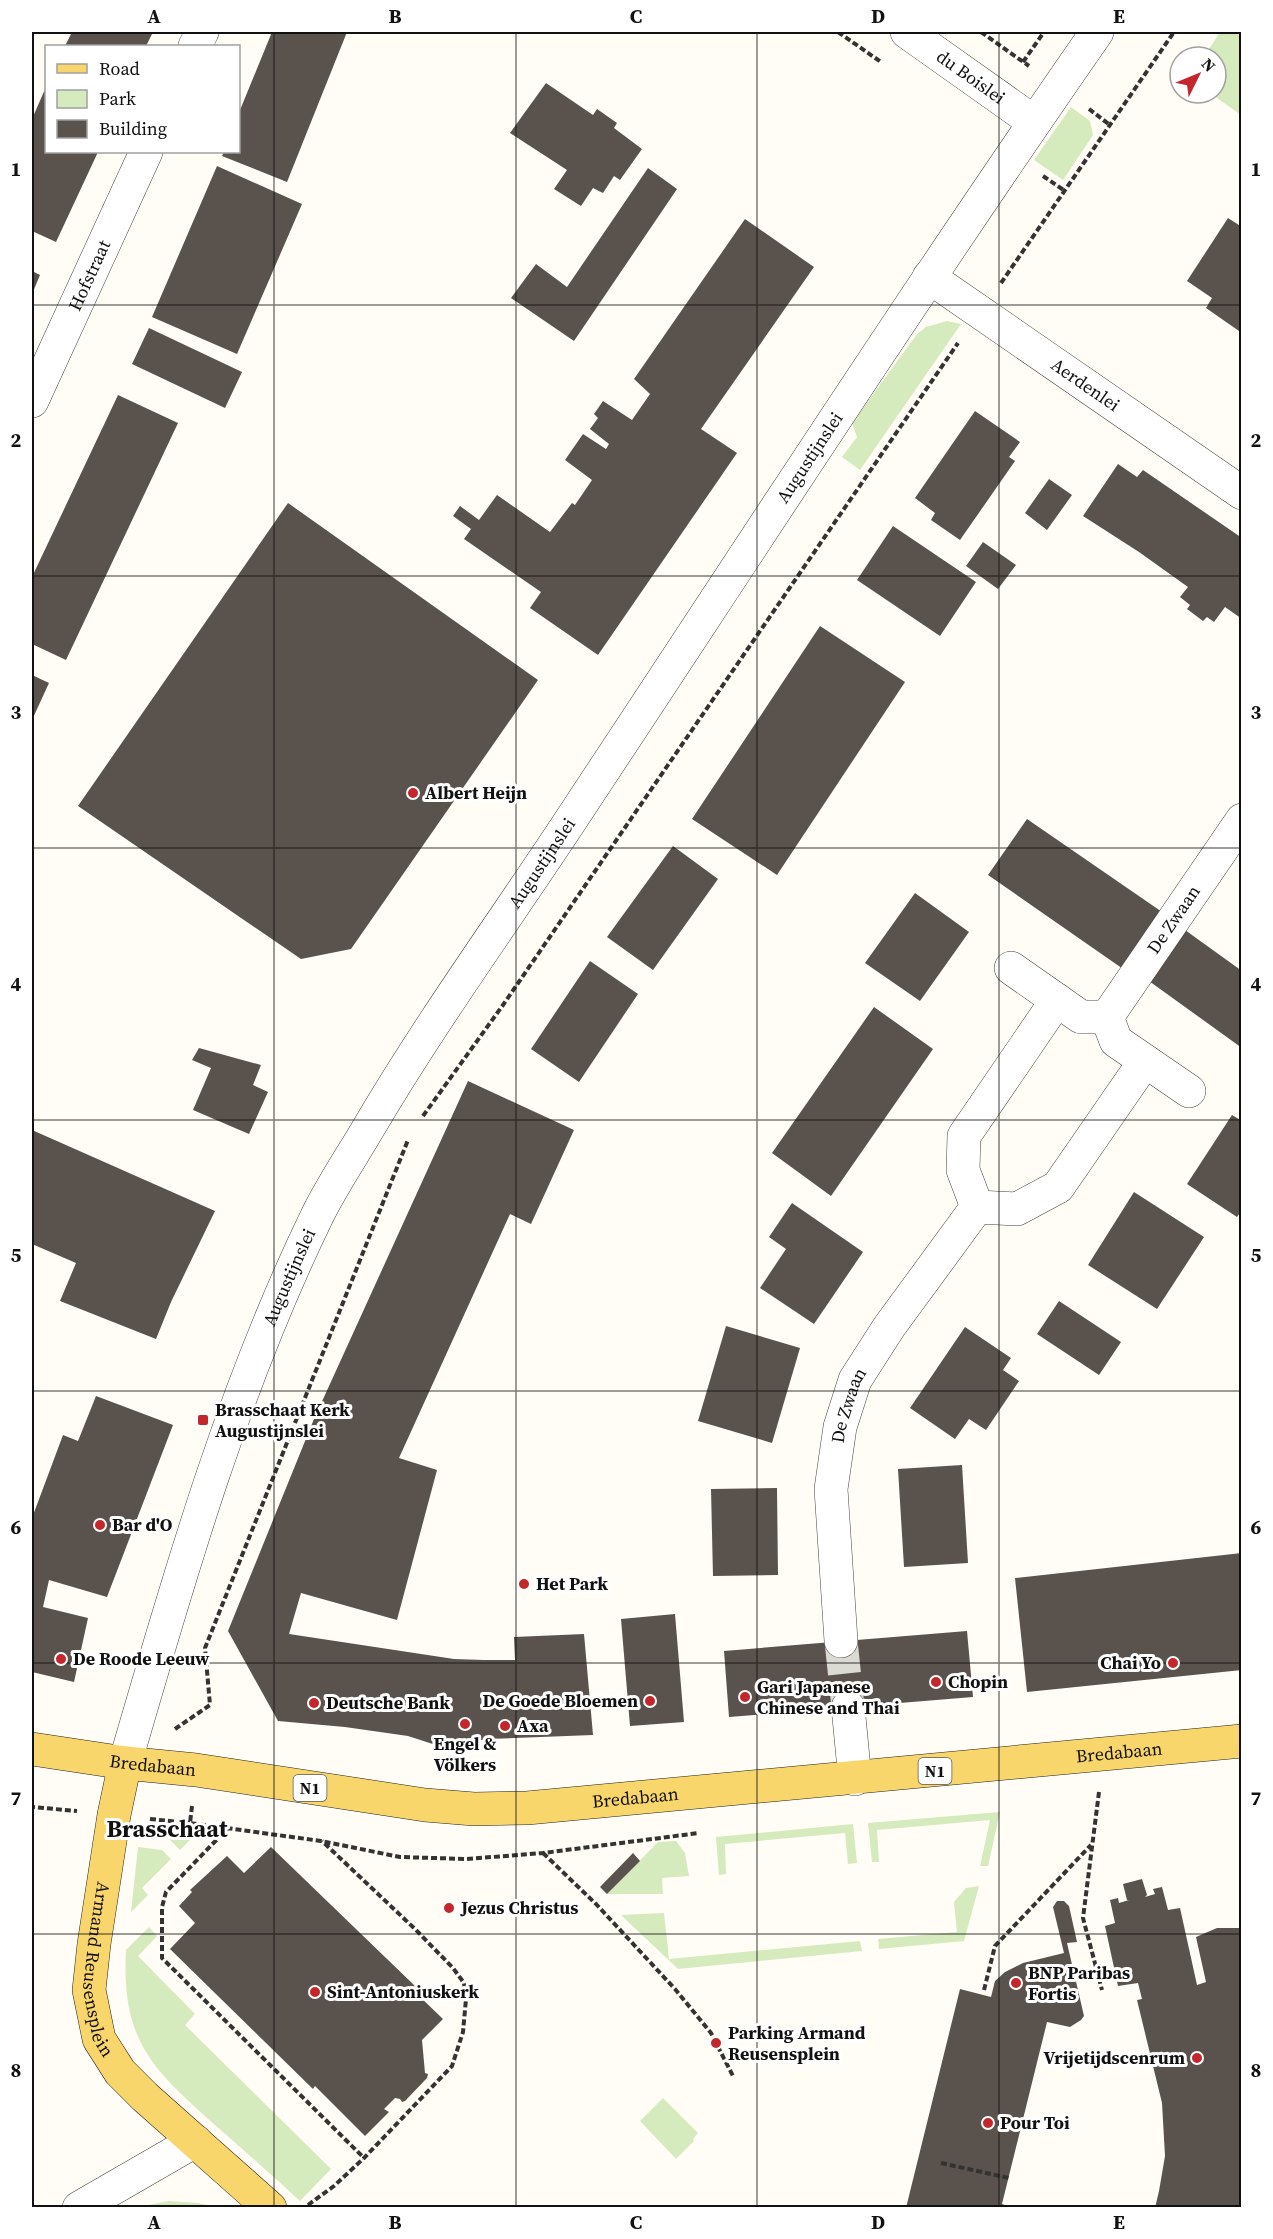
<svg xmlns="http://www.w3.org/2000/svg" width="1273" height="2239" font-family="'Source Serif 4',serif">
	<rect width="100%" height="100%" fill="#fffdf5"/>
	<path fill="#d5ebbd" d="M 1220,32 L 1241,32 L 1241,115 L 1210,93 L 1216,93 L 1216,57 L 1204,57 Z
		M 1071,107 L 1090,121 L 1093,135 L 1063,180 L 1034,160 Z
		M 947,321 L 961,324 L 860,470 L 842,457 L 857,437 L 852,423 L 917,334 L 926,327 Z
		M 1000,1812 L 988,1866 L 980,1866 L 990,1820 L 877,1830 L 879,1862 L 872,1862 L 868,1823 Z
		M 149,1822 L 202,1828 L 180,1850 L 164,1834 L 142,1831 Z
		M 853,1824 L 857,1863 L 848,1864 L 845,1833 L 725,1844 L 726,1874 L 719,1875 L 716,1837 Z
		M 676,1841 L 685,1853 L 689,1876 L 662,1878 L 663,1894 L 607,1894 L 658,1842 Z
		M 138,1847 L 162,1850 L 171,1859 L 142,1888 L 148,1895 L 131,1912 Z
		M 979,1886 L 964,1941 L 879,1949 L 878,1939 L 957,1932 L 954,1902 L 966,1888 Z
		M 664,1913 L 669,1959 L 860,1941 L 862,1951 L 678,1969 L 621,1915 Z
		M 149,1927 L 157,1936 L 138,1956 L 195,2014 L 185,2025 L 331,2169 L 300,2201 C 272,2175 243,2150 215,2125 C 152,2069 121,2040 126,1950 Z
		M 663,2098 L 698,2133 L 693,2139 L 694,2141 L 676,2159 L 640,2121 Z
		M 169,2201 L 198,2203 L 215,2207 L 138,2207 Z"/>
	<path fill="#5a524d" d="M 72,32 L 153,32 L 146,46 L 65,46 Z
		M 272,32 L 347,32 L 287,182 L 222,156 L 224,152 L 238,152 L 238,115 Z
		M 546,83 L 593,115 L 597,109 L 617,123 L 614,128 L 642,149 L 620,180 L 614,176 L 603,193 L 593,188 L 581,206 L 554,189 L 567,170 L 510,133 Z
		M 46,87 L 46,152 L 98,152 L 56,242 L 32,231 L 32,119 Z
		M 217,166 L 302,204 L 237,354 L 152,317 Z
		M 648,168 L 677,189 L 574,341 L 511,298 L 536,264 L 567,287 Z
		M 1228,218 L 1242,227 L 1242,327 L 1239,331 L 1206,308 L 1212,298 L 1187,281 Z
		M 745,219 L 814,267 L 701,429 L 737,453 L 598,655 L 530,608 L 541,592 L 464,539 L 471,529 L 453,516 L 460,506 L 479,520 L 497,495 L 550,532 L 572,503 L 575,505 L 592,480 L 565,460 L 583,434 L 606,449 L 609,444 L 590,429 L 598,418 L 594,414 L 603,401 L 632,420 L 650,394 L 634,379 Z
		M 32,271 L 40,275 L 32,294 Z
		M 149,328 L 242,372 L 225,408 L 132,364 Z
		M 118,395 L 178,423 L 66,660 L 32,644 L 32,577 Z
		M 975,411 L 1020,442 L 1009,457 L 1015,461 L 960,540 L 931,520 L 935,513 L 915,498 Z
		M 1118,464 L 1137,477 L 1143,470 L 1242,538 L 1242,619 L 1225,607 L 1214,622 L 1207,617 L 1203,621 L 1187,609 L 1190,605 L 1180,597 L 1188,587 L 1139,552 L 1083,516 Z
		M 1049,479 L 1072,495 L 1047,530 L 1025,513 Z
		M 288,503 L 538,680 L 351,949 L 301,959 L 78,806 Z
		M 893,526 L 976,582 L 940,636 L 857,580 Z
		M 983,542 L 1016,565 L 998,589 L 966,566 Z
		M 820,626 L 905,682 L 777,875 L 692,819 Z
		M 32,675 L 49,683 L 32,720 Z
		M 1027,819 L 1165,914 L 1126,971 L 988,875 Z
		M 673,846 L 718,879 L 653,970 L 607,937 Z
		M 915,893 L 969,932 L 920,1001 L 865,963 Z
		M 1185,930 L 1242,971 L 1242,1048 L 1149,981 Z
		M 590,961 L 638,994 L 579,1082 L 531,1049 Z
		M 874,1007 L 933,1049 L 831,1196 L 772,1153 Z
		M 199,1048 L 261,1065 L 253,1085 L 268,1092 L 249,1134 L 193,1110 L 211,1068 L 192,1060 Z
		M 468,1081 L 574,1130 L 531,1224 L 510,1214 L 399,1458 L 437,1470 L 397,1620 L 301,1593 L 289,1634 L 454,1659 L 484,1660 L 515,1660 L 514,1637 L 584,1634 L 593,1735 L 488,1739 L 442,1747 L 408,1736 L 345,1727 L 278,1721 L 228,1631 L 314,1419 Z
		M 1232,1115 L 1242,1121 L 1242,1210 L 1237,1217 L 1187,1184 Z
		M 32,1130 L 215,1211 L 171,1302 L 156,1339 L 60,1301 L 76,1263 L 32,1244 Z
		M 1134,1192 L 1204,1237 L 1157,1309 L 1088,1265 Z
		M 792,1203 L 863,1252 L 814,1324 L 760,1288 L 786,1249 L 769,1237 Z
		M 1059,1301 L 1121,1342 L 1099,1375 L 1037,1334 Z
		M 726,1326 L 800,1348 L 772,1443 L 698,1421 Z
		M 965,1327 L 1011,1358 L 1003,1370 L 1019,1381 L 986,1430 L 969,1419 L 955,1439 L 910,1408 Z
		M 96,1396 L 173,1425 L 107,1597 L 49,1580 L 43,1607 L 88,1618 L 74,1682 L 32,1672 L 32,1518 L 63,1435 L 78,1441 Z
		M 962,1465 L 968,1563 L 904,1567 L 898,1469 Z
		M 777,1488 L 778,1575 L 713,1576 L 711,1489 Z
		M 1242,1553 L 1242,1670 L 1027,1692 L 1015,1578 Z
		M 675,1614 L 684,1722 L 630,1726 L 621,1619 Z
		M 967,1631 L 973,1697 L 729,1717 L 724,1651 Z
		M 271,1847 L 415,1986 L 419,1990 L 416,1993 L 443,2019 L 422,2040 L 425,2073 L 428,2074 L 427,2078 L 405,2101 L 402,2102 L 400,2099 L 395,2098 L 384,2109 L 389,2112 L 365,2136 L 315,2086 L 313,2089 L 170,1949 L 195,1923 L 179,1906 L 192,1892 L 190,1890 L 227,1856 L 244,1873 Z
		M 633,1853 L 640,1861 L 607,1894 L 600,1887 Z
		M 1142,1879 L 1147,1895 L 1145,1897 L 1155,1894 L 1153,1889 L 1162,1887 L 1168,1910 L 1180,1908 L 1197,1985 L 1206,1982 L 1196,1937 L 1217,1928 L 1242,1928 L 1242,2208 L 1155,2208 L 1159,2191 L 1165,2156 L 1162,2103 L 1137,2000 L 1142,1999 L 1138,1983 L 1118,1986 L 1105,1926 L 1115,1923 L 1110,1900 L 1118,1898 L 1119,1903 L 1129,1900 L 1127,1900 L 1123,1884 Z
		M 1057,1901 L 1064,1901 L 1069,1906 L 1077,1942 L 1067,1943 L 1084,2016 L 1081,2020 L 1070,2027 L 1047,2022 L 1002,2204 L 1013,2208 L 906,2208 L 960,1989 L 991,1997 L 995,1981 L 1005,1972 L 1023,1963 L 1064,1953 L 1053,1907 Z"/>
	<g fill="none" stroke-linecap="round" stroke-linejoin="round">
		<path stroke="#dbdad3" stroke-width="33" stroke-dasharray="33 16" stroke-linecap="butt" d="M 841,1641 L 848,1707"/>
		<defs>
			<g id="minor">
				<path id="s1" d="M 907,32 L 1034,122"/>
				<path d="M 195,46 L 202,32"/>
				<path id="s2" d="M 929,277 L 1242,493"/>
				<path id="s3" d="M 32,401 L 146,152"/>
				<path d="M 1011,968 L 1081,1017 L 1107,1017 L 1116,1041 L 1189,1091"/>
				<path id="s4" d="M 1107,1017 L 1242,820"/>
				<path d="M 977,1207 L 1017,1209 L 1058,1187 L 1145,1061"/>
				<path d="M 977,1207 L 963,1170 L 964,1136 L 1057,1000"/>
				<path id="s5" d="M 841,1641 L 831,1489 L 840,1427 L 855,1380 L 889,1327 L 977,1207"/>
				<path d="M 848,1707 L 855,1779"/>
				<path id="s6" d="M 125,1763 C 179,1577 233,1388 318,1214 C 333,1184 352,1156 369,1127 C 435,1015 513,909 584,800 C 754,543 921,285 1097,32"/>
				<path d="M 79,2208 L 195,2141"/>
			</g>
			<g id="major">
				<path id="s7" d="M 32,1749 L 125,1763 L 196,1770 L 425,1805 L 474,1809 L 527,1808 L 1242,1741"/>
				<path id="s8" d="M 125,1763 L 114,1815 L 94,1944 L 89,1990 L 99,2039 L 120,2072 L 145,2097 L 270,2208"/>
			</g>
		</defs>
		<use href="#minor" stroke="#444" stroke-width="34"/>
		<use href="#major" stroke="#222" stroke-width="34"/>
		<path stroke="#333" stroke-width="4" stroke-dasharray="6 3" stroke-linecap="butt" d="M 838,32 L 881,62
			M 981,32 L 1029,66
			M 1023,62 L 1044,32
			M 1089,109 L 1110,125
			M 1043,176 L 1065,191
			M 1001,283 L 1174,32
			M 423,1116 L 503,1005 L 958,343
			M 175,1729 L 210,1705 L 205,1648 L 408,1140
			M 1099,1792 L 1083,1918 L 1102,1990
			M 192,1806 L 190,1823 L 321,1841 L 400,1857 L 467,1859 L 543,1853 L 699,1833
			M 32,1819 L 32,1807 L 77,1811
			M 150,1819 L 190,1823
			M 229,1827 L 166,1892 L 162,1907 L 162,1958 L 364,2158
			M 543,1853 L 596,1904 L 675,1989 L 711,2033 L 733,2076
			M 984,1990 L 995,1946 L 1091,1845
			M 941,2163 L 1009,2178
			M 308,2205 L 334,2186 L 364,2158 L 452,2066 L 463,2032 L 466,1999 L 464,1983 L 453,1968 L 415,1929 L 322,1841"/>
		<use href="#minor" stroke="#fff" stroke-width="33"/>
		<use href="#major" stroke="#f9d66b" stroke-width="33"/>
	</g>
	<path fill="none" stroke="#111" stroke-width="1.5" stroke-opacity="0.55" d="M 274,32 L 274,2208M 516,32 L 516,2208M 757,32 L 757,2208M 999,32 L 999,2208M 32,305 L 1242,305M 32,576 L 1242,576M 32,848 L 1242,848M 32,1120 L 1242,1120M 32,1391 L 1242,1391M 32,1663 L 1242,1663M 32,1934 L 1242,1934"/>
	<g fill="#c4262e" stroke="#fff" stroke-width="2">
		<circle cx="413" cy="793" r="6"/>
		<rect x="197" y="1414" width="12" height="12" rx="3"/>
		<circle cx="100" cy="1525" r="6"/>
		<circle cx="524" cy="1584" r="6"/>
		<circle cx="61" cy="1659" r="6"/>
		<circle cx="1173" cy="1663" r="6"/>
		<circle cx="936" cy="1682" r="6"/>
		<circle cx="745" cy="1697" r="6"/>
		<circle cx="650" cy="1701" r="6"/>
		<circle cx="314" cy="1703" r="6"/>
		<circle cx="465" cy="1724" r="6"/>
		<circle cx="505" cy="1726" r="6"/>
		<circle cx="449" cy="1908" r="6"/>
		<circle cx="1016" cy="1983" r="6"/>
		<circle cx="315" cy="1992" r="6"/>
		<circle cx="716" cy="2043" r="6"/>
		<circle cx="1197" cy="2058" r="6"/>
		<circle cx="988" cy="2123" r="6"/>
	</g>
	<g text-anchor="middle" stroke-width="6" stroke-linejoin="round" paint-order="stroke">
		<g fill="#fff" stroke="#585858" stroke-width="1.5">
			<rect x="918.5" y="1758" width="33" height="26" rx="4.5"/>
			<rect x="293.5" y="1775" width="33" height="26" rx="4.5"/>
		</g>
		<g font-size="16" font-weight="bold" fill="#111">
			<text x="935" y="1777">N1</text>
			<text x="310" y="1794">N1</text>
		</g>
		<g font-size="18" fill="#111" stroke="#fff">
			<text dy="6" stroke="none"><textPath href="#s1" startOffset="78">du Boislei</textPath></text>
			<text dy="6" stroke="none"><textPath href="#s3" startOffset="138">Hofstraat</textPath></text>
			<text dy="6" stroke="none"><textPath href="#s2" startOffset="190">Aerdenlei</textPath></text>
			<text dy="6" stroke="none"><textPath href="#s6" startOffset="1485">Augustijnslei</textPath></text>
			<text dy="6" stroke="none"><textPath href="#s6" startOffset="999">Augustijnslei</textPath></text>
			<text dy="6" stroke="none"><textPath href="#s4" startOffset="118">De Zwaan</textPath></text>
			<text dy="6" stroke="none"><textPath href="#s6" startOffset="513">Augustijnslei</textPath></text>
			<text dy="6" stroke="none"><textPath href="#s5" startOffset="238">De Zwaan</textPath></text>
			<text dy="6" stroke="none"><textPath href="#s7" startOffset="1094">Bredabaan</textPath></text>
			<text dy="6" stroke="none"><textPath href="#s7" startOffset="122">Bredabaan</textPath></text>
			<text dy="6" stroke="none"><textPath href="#s7" startOffset="608">Bredabaan</textPath></text>
			<text dy="6" stroke="none"><textPath href="#s8" startOffset="210">Armand Reusensplein</textPath></text>
		</g>
		<g font-size="18" font-weight="bold" fill="#111" stroke="#fff" text-anchor="start">
			<text x="425" y="799">Albert Heijn</text>
			<text x="215" y="1416">Brasschaat Kerk<tspan x="215" dy="21">Augustijnslei</tspan></text>
			<text x="112" y="1531">Bar d'O</text>
			<text x="536" y="1590">Het Park</text>
			<text x="73" y="1665">De Roode Leeuw</text>
			<text x="1161" y="1669" text-anchor="end">Chai Yo</text>
			<text x="948" y="1688">Chopin</text>
			<text x="757" y="1693">Gari Japanese<tspan x="757" dy="21">Chinese and Thai</tspan></text>
			<text x="638" y="1707" text-anchor="end">De Goede Bloemen</text>
			<text x="326" y="1709">Deutsche Bank</text>
			<text x="517" y="1732">Axa</text>
			<text x="465" y="1750" text-anchor="middle">Engel &amp;<tspan x="465" dy="21">Völkers</tspan></text>
			<text x="461" y="1914">Jezus Christus</text>
			<text x="1028" y="1979">BNP Paribas<tspan x="1028" dy="21">Fortis</tspan></text>
			<text x="327" y="1998">Sint-Antoniuskerk</text>
			<text x="728" y="2039">Parking Armand<tspan x="728" dy="21">Reusensplein</tspan></text>
			<text x="1185" y="2064" text-anchor="end">Vrijetijdscenrum</text>
			<text x="1000" y="2129">Pour Toi</text>
		</g>
		<g font-size="24" font-weight="bold" fill="#111" stroke="#fff">
			<text x="167" y="1837">Brasschaat</text>
		</g>
	</g>
	<rect width="1273" height="2239" fill="none" stroke="#ffffff" stroke-width="66"/>
	<rect x="45" y="45" width="195" height="108" fill="#ffffff" stroke="#a0a0a0" stroke-width="1.5"/>
	<rect x="57" y="64" width="30" height="9" fill="#f9d66b" stroke="#a0a0a0" stroke-width="1.5"/>
	<text x="99" y="75" font-size="18" fill="#111111">Road</text>
	<rect x="57" y="90" width="30" height="18" fill="#d5ebbd" stroke="#a0a0a0" stroke-width="1.5"/>
	<text x="99" y="105" font-size="18" fill="#111111">Park</text>
	<rect x="57" y="120" width="30" height="18" fill="#5a524d" stroke="#a0a0a0" stroke-width="1.5"/>
	<text x="99" y="135" font-size="18" fill="#111111">Building</text>
	<g transform="translate(1198 75) rotate(47)"><circle r="28" fill="#ffffff" stroke="#a0a0a0" stroke-width="1.5"/>
	<path d="M0-4.5L10 22L0 15L-10 22Z" fill="#c4262e"/>
	<text y="-9" font-size="16" font-weight="bold" text-anchor="middle" fill="#111111">N</text>
	</g>
	<rect x="33" y="33" width="1207" height="2173" fill="none" stroke="#111" stroke-width="2"/>
	<g font-size="20" text-anchor="middle" font-weight="bold" fill="#111">
		<text x="154" y="23">A</text>
		<text x="395" y="23">B</text>
		<text x="636" y="23">C</text>
		<text x="878" y="23">D</text>
		<text x="1119" y="23">E</text>
		<text x="16" y="176">1</text>
		<text x="1256" y="176">1</text>
		<text x="16" y="447">2</text>
		<text x="1256" y="447">2</text>
		<text x="16" y="719">3</text>
		<text x="1256" y="719">3</text>
		<text x="16" y="991">4</text>
		<text x="1256" y="991">4</text>
		<text x="16" y="1262">5</text>
		<text x="1256" y="1262">5</text>
		<text x="16" y="1534">6</text>
		<text x="1256" y="1534">6</text>
		<text x="16" y="1805">7</text>
		<text x="1256" y="1805">7</text>
		<text x="16" y="2077">8</text>
		<text x="1256" y="2077">8</text>
		<text x="154" y="2229">A</text>
		<text x="395" y="2229">B</text>
		<text x="636" y="2229">C</text>
		<text x="878" y="2229">D</text>
		<text x="1119" y="2229">E</text>
	</g>
</svg>
